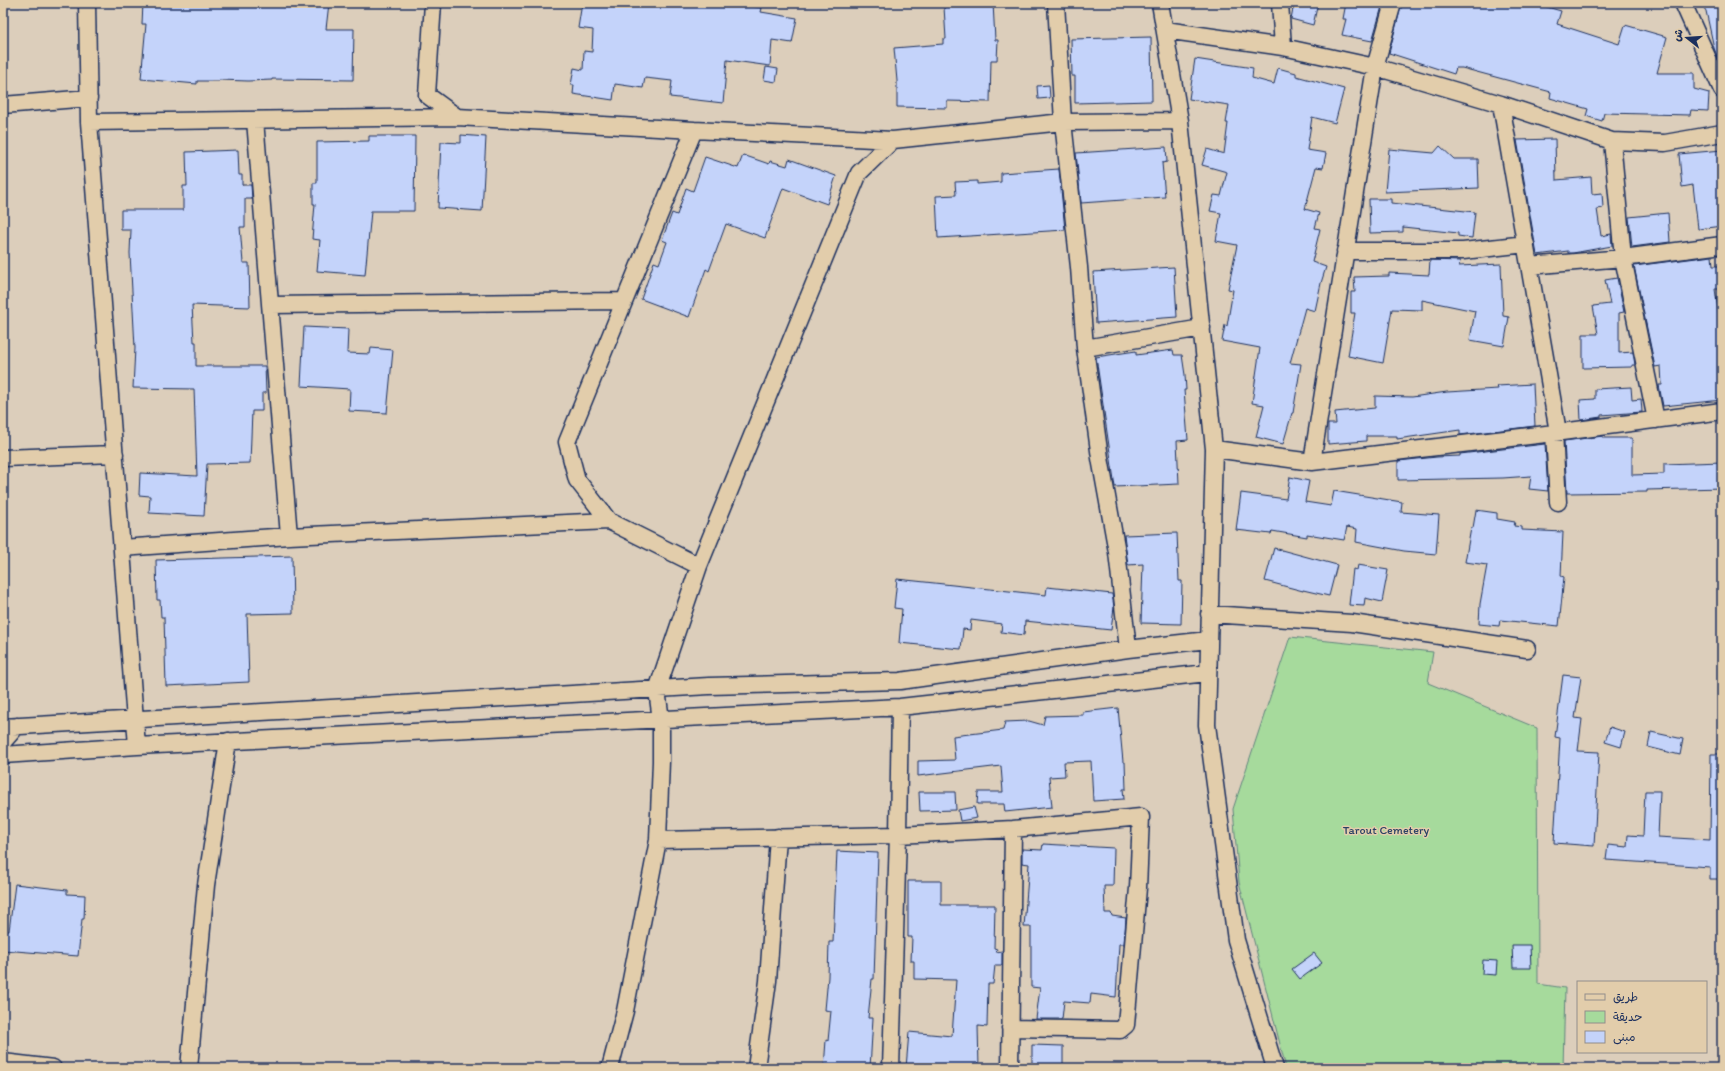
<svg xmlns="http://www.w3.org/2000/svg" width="1725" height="1071" font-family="Itim,'Playpen Sans Arabic',sans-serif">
	<rect width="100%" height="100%" fill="#dccebb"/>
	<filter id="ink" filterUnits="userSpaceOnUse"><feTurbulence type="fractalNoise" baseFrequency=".025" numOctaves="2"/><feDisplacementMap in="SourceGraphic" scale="8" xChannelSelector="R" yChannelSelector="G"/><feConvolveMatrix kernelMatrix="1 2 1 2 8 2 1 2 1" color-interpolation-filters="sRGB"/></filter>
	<g filter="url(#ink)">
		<path fill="#a6da9c" stroke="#60847d" d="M 1290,637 L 1433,652 L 1428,683 L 1537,728 L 1538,984 L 1565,988 L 1563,1068 L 1286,1068 L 1239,882 L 1233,809 Z"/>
		<path fill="#c4d3fa" stroke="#1b2f5e" d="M 143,3 L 329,3 L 326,29 L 354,29 L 353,80 L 272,79 L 272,80 L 248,81 L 219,80 L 219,81 L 197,81 L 197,84 L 141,79 L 146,24 L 142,24 Z
			M 582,3 L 734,3 L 762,8 L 761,12 L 797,18 L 792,43 L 772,40 L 770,66 L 727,60 L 723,103 L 670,97 L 672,81 L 645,78 L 643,88 L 615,84 L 613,100 L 573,94 L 574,85 L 571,85 L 574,68 L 583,70 L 584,51 L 592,52 L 593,30 L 578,28 Z
			M 953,3 L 993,3 L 995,40 L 998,40 L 997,60 L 991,60 L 990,102 L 947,101 L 947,108 L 897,107 L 897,81 L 894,48 L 943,44 L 943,39 L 946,39 L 944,7 L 953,6 Z
			M 1294,3 L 1318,3 L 1313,25 L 1291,19 Z
			M 1346,3 L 1383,3 L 1372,41 L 1342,35 L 1346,19 L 1343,19 Z
			M 1402,3 L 1533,3 L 1561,11 L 1557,24 L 1619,44 L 1625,25 L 1667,37 L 1657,73 L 1694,73 L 1694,89 L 1709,93 L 1708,111 L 1691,110 L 1690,115 L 1604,113 L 1602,121 L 1586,116 L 1588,109 L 1550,98 L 1551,92 L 1462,68 L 1456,68 L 1454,74 L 1389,53 Z
			M 1701,3 L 1722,3 L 1722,63 L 1720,63 L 1714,48 L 1706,11 Z
			M 1151,37 L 1152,101 L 1075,103 L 1075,76 L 1072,76 L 1071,39 Z
			M 1195,59 L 1253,68 L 1252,78 L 1274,84 L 1278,68 L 1296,73 L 1296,76 L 1344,89 L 1335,123 L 1312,117 L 1307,150 L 1326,153 L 1323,168 L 1316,167 L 1305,209 L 1319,213 L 1315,228 L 1320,229 L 1312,262 L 1326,267 L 1321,283 L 1315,311 L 1305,308 L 1290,363 L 1301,364 L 1293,413 L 1292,413 L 1283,444 L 1256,437 L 1264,405 L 1252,403 L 1260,348 L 1222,341 L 1225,325 L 1227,326 L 1233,290 L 1228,289 L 1237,245 L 1216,241 L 1221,213 L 1210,211 L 1214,195 L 1221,196 L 1227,172 L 1202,165 L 1207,149 L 1224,154 L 1228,123 L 1226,123 L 1229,105 L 1189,99 Z
			M 766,67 L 778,69 L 776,82 L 764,80 Z
			M 1049,85 L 1050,98 L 1038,99 L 1037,86 Z
			M 461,135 L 486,137 L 482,211 L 438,208 L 441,142 L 461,143 Z
			M 369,136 L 415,136 L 414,211 L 371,211 L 365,275 L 317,271 L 320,240 L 312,239 L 315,204 L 313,204 L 313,183 L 317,183 L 317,142 L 369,141 Z
			M 1555,139 L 1556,180 L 1591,177 L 1592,194 L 1602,193 L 1603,208 L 1597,209 L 1601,236 L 1611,234 L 1612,246 L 1573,253 L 1568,253 L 1568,251 L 1537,255 L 1517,140 Z
			M 1440,146 L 1454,159 L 1478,159 L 1479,188 L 1385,192 L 1389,149 L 1434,153 Z
			M 1166,147 L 1167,162 L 1162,163 L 1165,197 L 1081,203 L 1076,153 Z
			M 238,150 L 239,175 L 242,175 L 242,185 L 251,185 L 252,199 L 245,199 L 245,227 L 240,227 L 243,263 L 249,263 L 250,307 L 192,305 L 194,342 L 196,342 L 196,366 L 265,366 L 266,393 L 262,393 L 262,411 L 252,411 L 250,463 L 207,464 L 204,516 L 149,513 L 150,496 L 139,495 L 140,473 L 197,476 L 194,389 L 133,388 L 135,348 L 130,253 L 131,230 L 121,230 L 121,210 L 183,210 L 183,186 L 187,186 L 186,152 Z
			M 1722,150 L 1722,226 L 1698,229 L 1693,185 L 1682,187 L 1679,154 Z
			M 743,155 L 769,164 L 770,161 L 787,166 L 789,159 L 836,176 L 827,204 L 783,188 L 765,238 L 726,224 L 709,271 L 706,269 L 689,317 L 641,299 L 654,262 L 659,264 L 667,242 L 662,240 L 672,213 L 677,215 L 686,188 L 693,191 L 705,157 L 738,168 Z
			M 1059,169 L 1065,230 L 938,238 L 936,196 L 956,195 L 955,182 L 977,181 L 977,184 L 1001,182 L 1001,173 Z
			M 1369,199 L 1391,199 L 1391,203 L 1475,212 L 1472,238 L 1458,236 L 1458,233 L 1403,227 L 1403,232 L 1370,233 Z
			M 1668,213 L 1670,242 L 1632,247 L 1629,217 Z
			M 1712,256 L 1713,266 L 1720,266 L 1721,289 L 1715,289 L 1722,337 L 1722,400 L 1663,406 L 1659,385 L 1662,385 L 1661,366 L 1655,367 L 1634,266 Z
			M 1430,260 L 1460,261 L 1459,266 L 1501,264 L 1503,316 L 1509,317 L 1504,346 L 1470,340 L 1475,311 L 1422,300 L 1422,310 L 1392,309 L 1383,363 L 1348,356 L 1355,313 L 1351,313 L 1351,292 L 1355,292 L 1354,277 L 1389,276 L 1389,273 L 1429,275 Z
			M 1174,267 L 1177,317 L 1096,323 L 1093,272 Z
			M 1617,278 L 1624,312 L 1619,313 L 1619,353 L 1633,352 L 1635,365 L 1632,365 L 1632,367 L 1583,368 L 1583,334 L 1598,334 L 1593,306 L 1610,304 L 1605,280 Z
			M 304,327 L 348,329 L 347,353 L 370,354 L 371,348 L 393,350 L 387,413 L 349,411 L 350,389 L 301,386 Z
			M 1173,350 L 1174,355 L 1182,355 L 1185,375 L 1186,390 L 1184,390 L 1188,440 L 1177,441 L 1179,484 L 1115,487 L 1096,357 L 1136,351 L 1136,355 Z
			M 1533,384 L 1535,426 L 1460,435 L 1460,430 L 1397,439 L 1397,436 L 1366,436 L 1366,441 L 1328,444 L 1328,424 L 1336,424 L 1335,412 L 1375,408 L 1375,396 L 1412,397 L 1447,392 L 1498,389 L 1497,386 Z
			M 1631,387 L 1632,400 L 1641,399 L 1642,412 L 1601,415 L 1601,417 L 1581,420 L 1580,400 L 1595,399 L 1595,389 Z
			M 1603,436 L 1603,438 L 1632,438 L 1632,475 L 1664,474 L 1664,464 L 1722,462 L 1722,488 L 1647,490 L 1647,492 L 1567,493 L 1564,441 Z
			M 1545,444 L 1548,491 L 1529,489 L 1531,476 L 1503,478 L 1398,480 L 1398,461 L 1437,457 L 1460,456 L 1460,454 Z
			M 1290,477 L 1309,481 L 1305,502 L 1331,506 L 1334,491 L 1402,502 L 1401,512 L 1439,515 L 1436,554 L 1404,551 L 1356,542 L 1357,529 L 1347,527 L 1344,540 L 1307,534 L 1307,537 L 1272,531 L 1271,534 L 1236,530 L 1241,493 L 1286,499 Z
			M 1476,510 L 1497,513 L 1497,519 L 1515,522 L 1514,526 L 1522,527 L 1522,530 L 1563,532 L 1561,576 L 1564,577 L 1559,626 L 1500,620 L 1499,626 L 1479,624 L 1480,604 L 1487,565 L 1465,562 L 1471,528 L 1473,528 Z
			M 1177,533 L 1179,581 L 1182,581 L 1181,624 L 1141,623 L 1143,564 L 1128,565 L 1124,535 Z
			M 1274,548 L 1337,565 L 1329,596 L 1303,590 L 1303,591 L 1265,581 Z
			M 292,556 L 293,613 L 247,614 L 249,682 L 166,686 L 164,617 L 161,617 L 160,600 L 157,600 L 156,560 Z
			M 1358,565 L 1388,570 L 1382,602 L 1365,598 L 1364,606 L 1349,605 L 1353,569 L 1357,570 Z
			M 897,579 L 1046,595 L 1047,587 L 1112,594 L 1114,607 L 1111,630 L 1025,621 L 1024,635 L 1001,632 L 1002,624 L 971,620 L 970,630 L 963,629 L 961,649 L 899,643 L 902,609 L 894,608 Z
			M 1563,675 L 1581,677 L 1575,718 L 1582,719 L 1578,751 L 1599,752 L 1594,846 L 1554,843 L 1560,738 L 1555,737 Z
			M 1118,708 L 1123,762 L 1125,762 L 1126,789 L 1123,789 L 1124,799 L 1093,801 L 1091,761 L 1064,762 L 1065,776 L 1049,777 L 1052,807 L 1005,812 L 1004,804 L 977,804 L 978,792 L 1003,792 L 1001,766 L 918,776 L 918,761 L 955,760 L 953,736 L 1003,730 L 1005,722 L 1029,721 L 1043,725 L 1045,716 L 1083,715 L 1083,712 Z
			M 1610,727 L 1625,732 L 1621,747 L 1605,742 Z
			M 1651,732 L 1683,739 L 1680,755 L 1648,747 Z
			M 1711,754 L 1722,754 L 1722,879 L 1710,879 L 1710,867 L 1606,860 L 1608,845 L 1627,847 L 1628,835 L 1643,836 L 1645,791 L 1660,791 L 1658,837 L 1710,840 Z
			M 919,792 L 955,792 L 956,810 L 920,811 Z
			M 974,807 L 977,818 L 960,821 L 958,810 Z
			M 1043,844 L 1114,848 L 1113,886 L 1104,886 L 1105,913 L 1111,913 L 1112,916 L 1126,918 L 1124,944 L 1119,944 L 1116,997 L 1091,994 L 1090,1003 L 1064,1001 L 1062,1019 L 1036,1019 L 1040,988 L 1031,987 L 1031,927 L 1024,927 L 1029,864 L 1022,863 L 1022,849 L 1042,850 Z
			M 837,851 L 878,853 L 874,979 L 872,979 L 868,1018 L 873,1018 L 870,1068 L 824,1068 L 826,1040 L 828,1041 L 831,1011 L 825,1010 L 828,977 L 829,942 L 833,942 Z
			M 908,881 L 941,881 L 941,905 L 995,905 L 994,948 L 997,949 L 996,952 L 1002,951 L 1002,965 L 995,965 L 993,984 L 988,984 L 987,1027 L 978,1026 L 979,1068 L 906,1068 L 909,1032 L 952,1036 L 956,980 L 914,979 L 914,961 L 911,961 L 912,937 L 908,937 Z
			M 15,884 L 67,890 L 67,894 L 85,895 L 84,919 L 82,919 L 78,956 L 3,950 L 3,931 L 9,931 Z
			M 1512,945 L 1530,945 L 1531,968 L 1513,968 Z
			M 1314,953 L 1322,963 L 1300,979 L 1292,969 Z
			M 1483,960 L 1497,961 L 1496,975 L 1482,974 Z
			M 1032,1045 L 1063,1046 L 1063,1068 L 1032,1068 Z"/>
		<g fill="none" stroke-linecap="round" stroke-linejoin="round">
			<defs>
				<path id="minor" d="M 87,3 L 89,122 L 137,746
					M 433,3 L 427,95 L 457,117 L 694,130
					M 1056,3 L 1063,122 L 1079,267 L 1085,348 L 1100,458 L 1117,552 L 1128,649
					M 1160,3 L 1180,121 L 1214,449 L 1207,725 L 1236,940 L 1275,1068
					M 1280,3 L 1283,47
					M 1683,3 L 1722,90
					M 1165,30 L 1283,47 L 1375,67 L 1501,104 L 1612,141 L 1665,143 L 1722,133
					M 1501,104 L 1558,432
					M 3,105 L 89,98
					M 255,120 L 289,536
					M 89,122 L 457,117
					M 1345,251 L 1463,251 L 1526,244
					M 1529,266 L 1623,258 L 1612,141
					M 270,305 L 624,301
					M 1085,348 L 1202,328
					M 1656,420 L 1623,258 L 1722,245
					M 1554,433 L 1558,502
					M 1214,449 L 1312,462 L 1554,433 L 1722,411
					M 3,458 L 115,454
					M 1312,462 L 1375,67 L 1393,3
					M 122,548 L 289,536 L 609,521
					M 699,566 L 609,521 L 577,480 L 567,442 L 694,130 L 893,140
					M 1209,614 L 1352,623 L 1527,649
					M 3,727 L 709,686 L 900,681 L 1128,649 L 1208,640
					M 3,742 L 17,726
					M 3,755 L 137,746 L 900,707 L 1207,673
					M 658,840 L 898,835 L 900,707
					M 3,1062 L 53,1068
					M 189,1068 L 206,885 L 228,741
					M 610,1068 L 625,1011 L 658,840 L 661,761 L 661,720 L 657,690 L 699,566 L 859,173 L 893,140 L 1063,122 L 1180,121
					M 756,1068 L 768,981 L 778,837
					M 891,1068 L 898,835 L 1013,829 L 1141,817 L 1138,888 L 1126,1025 L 1120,1030 L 1010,1028
					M 1010,1068 L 1013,829"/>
			</defs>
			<use href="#minor" stroke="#1b2f5e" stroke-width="19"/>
			<use href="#minor" stroke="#e2cdab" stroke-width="16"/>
		</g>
	</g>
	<g text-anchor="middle" stroke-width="3" stroke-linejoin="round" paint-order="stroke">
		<g font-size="12" fill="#294064" stroke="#e2cdab">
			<text x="1386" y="834">Tarout Cemetery</text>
		</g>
	</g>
	<rect width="1725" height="1071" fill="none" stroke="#e2cdab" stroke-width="16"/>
	<rect x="8" y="8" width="1709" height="1055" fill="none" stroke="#1b2f5e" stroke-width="1.5" filter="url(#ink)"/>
	<rect x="1577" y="981" width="130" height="72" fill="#e2cdab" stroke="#928e8c"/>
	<rect x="1585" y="994" width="20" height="6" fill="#e2cdab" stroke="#928e8c"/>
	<text x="1613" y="1001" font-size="12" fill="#1b2f5e">طريق</text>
	<rect x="1585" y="1011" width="20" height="12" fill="#a6da9c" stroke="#928e8c"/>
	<text x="1613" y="1021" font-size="12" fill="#1b2f5e">حديقة</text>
	<rect x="1585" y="1031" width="20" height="12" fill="#c4d3fa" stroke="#928e8c"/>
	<text x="1613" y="1041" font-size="12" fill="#1b2f5e">مبنى</text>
	<g transform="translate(1687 38) rotate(287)" stroke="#e2cdab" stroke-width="3" paint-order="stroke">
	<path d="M0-3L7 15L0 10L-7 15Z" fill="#1b2f5e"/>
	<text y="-6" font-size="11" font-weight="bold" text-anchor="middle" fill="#1b2f5e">ش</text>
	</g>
</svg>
